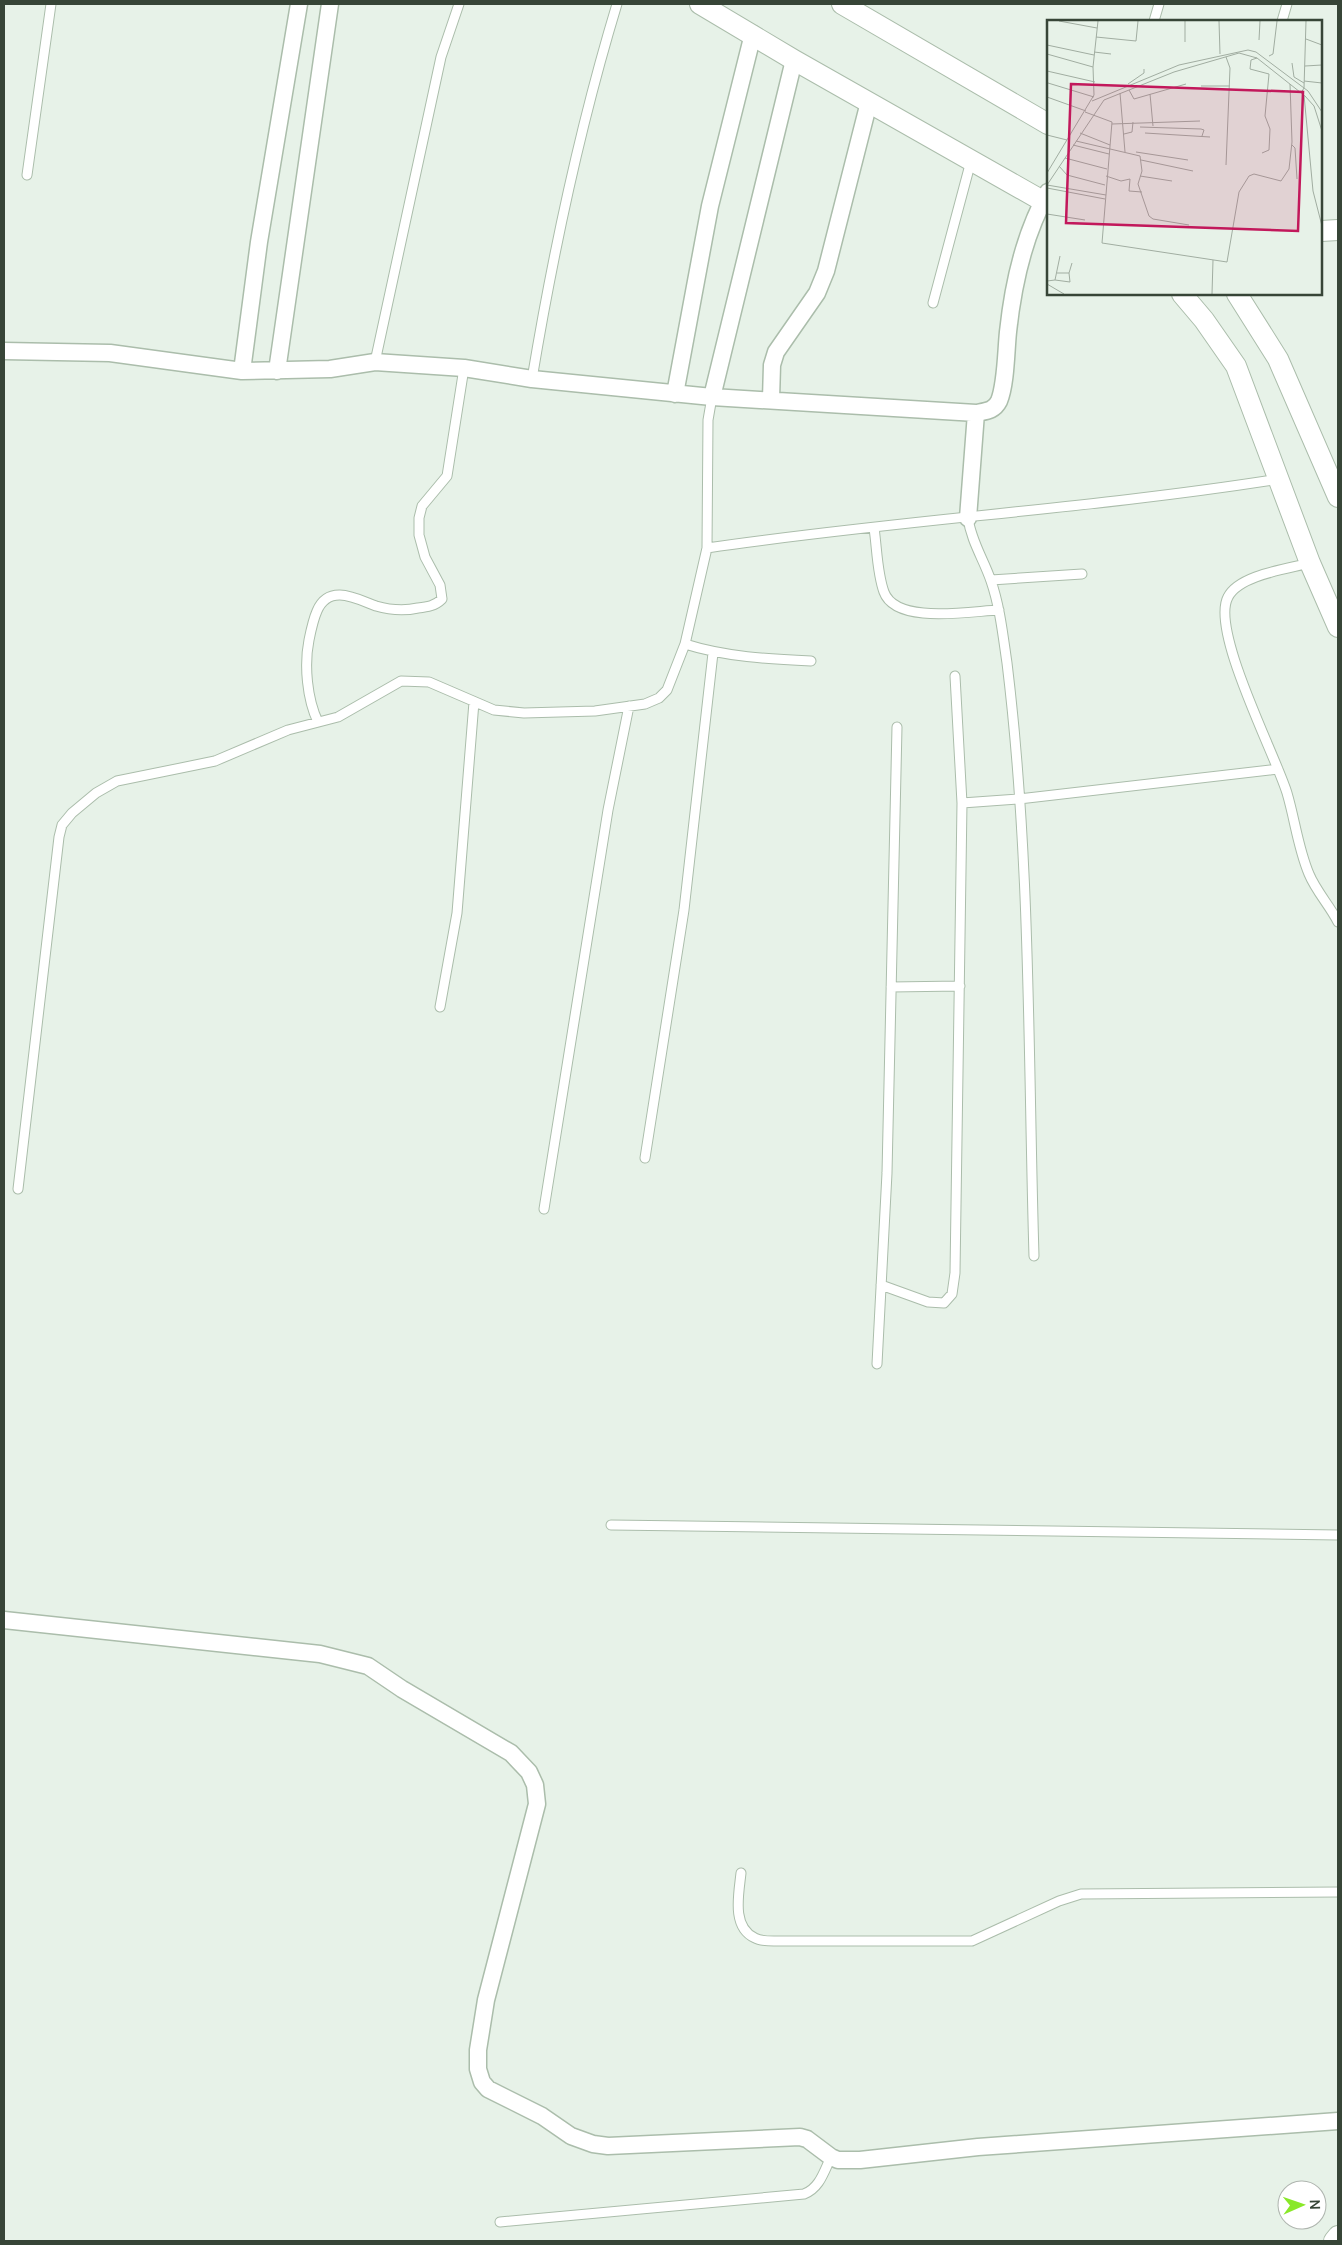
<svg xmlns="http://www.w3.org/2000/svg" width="1342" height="2245" font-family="Manrope,sans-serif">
	<rect width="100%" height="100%" fill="#e7f2e8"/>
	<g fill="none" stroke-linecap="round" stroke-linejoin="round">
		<defs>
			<path id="service" d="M 1154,21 L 1159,4
				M 1282,21 L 1287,4
				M 27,175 L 51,4
				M 933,303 L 971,161
				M 375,362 L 441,57 L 459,4
				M 532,379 C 553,253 580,126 617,4
				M 968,518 C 971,541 984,560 991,581 C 1000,607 1003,636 1007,663 C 1031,859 1028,1059 1034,1256
				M 874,528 C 877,548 877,573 884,592 C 896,625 971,611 999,610
				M 707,548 C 897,520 1089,509 1279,479
				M 1310,563 C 1287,569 1239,575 1228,597 C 1210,630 1275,754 1287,793 C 1295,820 1298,848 1309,874 C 1316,891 1330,906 1338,922
				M 991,580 L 1082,574
				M 685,644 C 726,657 768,659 811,661
				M 318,722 C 307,699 304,665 309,640 C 311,630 313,620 317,611 C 329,583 357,599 376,606 C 390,610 404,611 418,608 C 427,607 435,606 442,599 L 440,585 L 425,557 L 419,535 L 419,518 L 422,506 L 447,476 L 464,368
				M 962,803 L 1019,799 L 1278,769
				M 891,987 L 960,986
				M 440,1007 L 457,913 L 474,702
				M 645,1158 L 684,910 L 713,653
				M 18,1189 L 59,837 L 62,825 L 72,813 L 96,793 L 117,781 L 215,761 L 288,730 L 338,717 L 401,681 L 429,682 L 494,710 L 524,713 L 595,711 L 645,704 L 659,698 L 667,690 L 685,644 L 707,548 L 708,420 L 712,397
				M 544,1209 L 608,810 L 629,706
				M 881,1285 L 928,1302 L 944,1303 L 952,1294 L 955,1273 L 962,803 L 955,676
				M 877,1364 L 887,1173 L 897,727
				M 611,1525 L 1338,1535
				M 741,1873 C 739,1893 731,1927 755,1938 C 760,1941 768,1941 774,1941 L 972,1941 L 1059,1901 L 1081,1894 L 1338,1892
				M 500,2222 L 804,2194 C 820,2188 824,2171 831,2157"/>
			<path id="minor" d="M 4,351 L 110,353 L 242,371 L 330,369 L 375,362 L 464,368 L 532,379 L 712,397 L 976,413 C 986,411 994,411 999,401 C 1006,384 1006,351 1008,332 C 1013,285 1024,234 1048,192
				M 242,371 L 259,242 L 299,4
				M 277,371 L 330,4
				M 675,394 L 710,206 L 753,34
				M 712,397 L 794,60
				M 771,399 L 772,365 L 776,352 L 817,293 L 826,271 L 869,102
				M 968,518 L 976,413
				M 4,1620 L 320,1654 L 368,1666 L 402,1689 L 511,1753 L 529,1772 L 535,1785 L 537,1804 L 486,2000 L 478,2050 L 478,2069 L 482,2082 L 488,2089 L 542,2116 L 571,2136 L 593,2144 L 608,2146 L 800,2137 L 807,2139 L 831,2157 L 838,2160 L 860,2160 L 978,2147 L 1338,2121"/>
			<path id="tertiary" d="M 700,4 L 794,60 L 1048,204
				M 842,4 L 1048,124
				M 1321,231 L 1338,230
				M 1182,294 L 1204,320 L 1236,366 L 1310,563 L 1338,627
				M 1237,294 L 1278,359 L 1338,497
				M 1334,2241 L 1338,2236"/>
		</defs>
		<use href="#service" stroke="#abbdab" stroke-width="11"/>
		<use href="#minor" stroke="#abbdab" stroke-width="19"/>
		<use href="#tertiary" stroke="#abbdab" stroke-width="22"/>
		<use href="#service" stroke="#fff" stroke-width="9"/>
		<use href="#minor" stroke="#fff" stroke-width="16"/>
		<use href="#tertiary" stroke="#fff" stroke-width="20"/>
	</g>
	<g transform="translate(1047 20)">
		<rect width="275" height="275" fill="#e7f2e8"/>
		<path fill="none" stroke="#a1ada1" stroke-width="1" d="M 12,1 L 50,8M 172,1 L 173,34M 49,17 L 89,21 L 91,1M 259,19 L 275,25M 212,20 L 213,1M 138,22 L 138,1M 0,25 L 47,35M 47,32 L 64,34M 0,34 L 46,47M 222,36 L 226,34 L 230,1M 210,38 L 204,40 L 203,49 L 222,54 L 218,96 L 223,109 L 222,130 L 215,133M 245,43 L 247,57 L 257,63M 258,46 L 275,45M 0,51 L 48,62M 257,61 L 275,63M 1,63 L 47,77M 81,64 L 97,53 L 97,49M 154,66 L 183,66M 82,70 L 87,79 L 139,64M 73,73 L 78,132M 254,73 L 257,68 L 259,1M 103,74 L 106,106M 257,75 L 266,171 L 275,206M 0,77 L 39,91M 45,81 L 132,45 L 201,30 L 209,32 L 261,71 L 275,92M 38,92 L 65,102 L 55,223 L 180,242 L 192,172 L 202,156 L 207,154 L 234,161 L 242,149 L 245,122 L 243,64M 65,104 L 153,101M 93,107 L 154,109 L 157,110 L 155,116M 33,113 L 63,125M 98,113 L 163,117M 77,114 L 85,112 L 86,102M 0,115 L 20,120M 29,121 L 93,136 L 95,151 L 91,164 L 102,196 L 106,199 L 142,205M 26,125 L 62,134M 245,125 L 248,128 L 250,159M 89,132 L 141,140M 18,138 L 60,149M 94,140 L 146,151M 179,145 L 183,48 L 179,37M 12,146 L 20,155 L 58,165M 0,153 L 47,75 L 46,47 L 51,1M 59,156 L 74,161 L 83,159 L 82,171 L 95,172M 93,156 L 125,161M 0,165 L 57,80 L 127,52 L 192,33 L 210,38 L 258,76 L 267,86 L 275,111M 0,165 L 59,175M 0,168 L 58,179M 0,194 L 38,200M 10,253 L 22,253 L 25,243M 8,260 L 23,262 L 22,253M 0,261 L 8,260 L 13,236M 0,264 L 17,274M 165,274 L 166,240"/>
		<path fill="#c2185b" fill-opacity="0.15" stroke="#c2185b" stroke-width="2.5" d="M 24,64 L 256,72 L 251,211 L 19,203 Z"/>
		<rect width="275" height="275" fill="none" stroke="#374537" stroke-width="2.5"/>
	</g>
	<rect width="1342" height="2245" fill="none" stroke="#374537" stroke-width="10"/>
	<g transform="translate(1302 2205) rotate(88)"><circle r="24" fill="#ffffff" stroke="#afb5af"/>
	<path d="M0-4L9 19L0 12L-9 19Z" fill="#89e829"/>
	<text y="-8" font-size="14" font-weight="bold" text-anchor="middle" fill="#374537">N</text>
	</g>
</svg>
